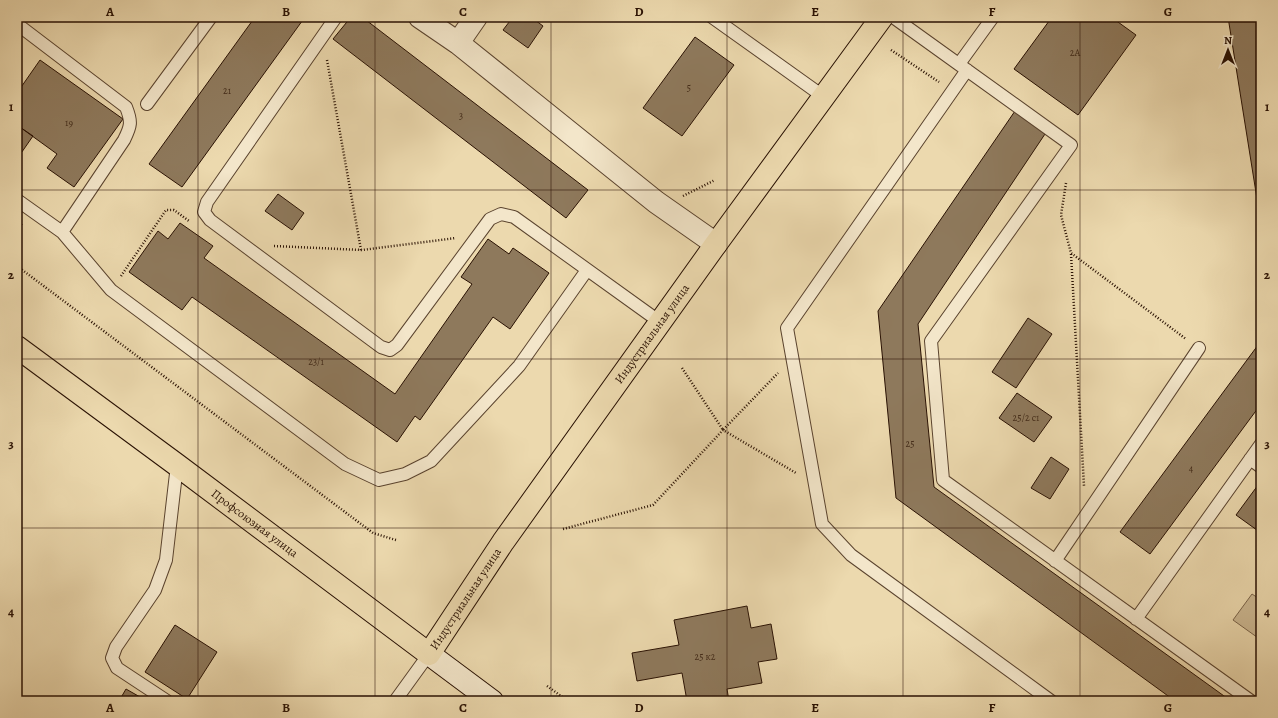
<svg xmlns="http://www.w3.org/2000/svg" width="1278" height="718" font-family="Alegreya,serif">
	<rect width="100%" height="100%" fill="#ecd9ae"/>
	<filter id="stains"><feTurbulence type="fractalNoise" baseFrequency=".005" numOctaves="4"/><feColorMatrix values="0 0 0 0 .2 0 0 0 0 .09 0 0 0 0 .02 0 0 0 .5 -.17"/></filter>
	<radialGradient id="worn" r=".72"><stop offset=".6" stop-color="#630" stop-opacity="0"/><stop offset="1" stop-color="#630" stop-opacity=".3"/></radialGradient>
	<path fill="#cbb791" stroke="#7a644a" d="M 1252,594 L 1261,600 L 1261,640 L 1233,620 Z"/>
	<path fill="#8e795c" stroke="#291103" d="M 255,17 L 305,17 L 182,187 L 149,164 Z
		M 351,17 L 362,17 L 588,190 L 566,218 L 333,39 Z
		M 513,17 L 531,17 L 543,26 L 528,48 L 503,30 Z
		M 1052,17 L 1111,17 L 1136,35 L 1078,115 L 1014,69 Z
		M 1228,17 L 1261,17 L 1261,224 Z
		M 695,37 L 734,65 L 682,136 L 643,108 Z
		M 40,60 L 123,119 L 74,187 L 47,168 L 57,154 L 17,125 L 17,93 Z
		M 1015,111 L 1045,134 L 918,324 L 934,487 L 1231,701 L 1175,701 L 896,498 L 878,311 Z
		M 17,125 L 33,136 L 17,159 Z
		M 278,194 L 304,213 L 292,230 L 265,211 Z
		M 180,223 L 213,246 L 204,258 L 395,394 L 472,284 L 461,277 L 488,239 L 509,254 L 513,248 L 549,273 L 510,329 L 493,317 L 420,420 L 415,416 L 397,442 L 192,297 L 182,310 L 129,272 L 158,231 L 168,239 Z
		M 1028,318 L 1052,334 L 1016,388 L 992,372 Z
		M 1261,341 L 1261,404 L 1150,554 L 1120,532 Z
		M 1017,393 L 1052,417 L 1034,442 L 999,418 Z
		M 1051,457 L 1069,469 L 1050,499 L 1031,488 Z
		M 1261,481 L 1261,533 L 1236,515 Z
		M 747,606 L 751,628 L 771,624 L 777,659 L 758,662 L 762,683 L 727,689 L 729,701 L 687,701 L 682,673 L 637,681 L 632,653 L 679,645 L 674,620 Z
		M 175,625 L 217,652 L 187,699 L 145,672 Z
		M 126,689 L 147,701 L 119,701 Z"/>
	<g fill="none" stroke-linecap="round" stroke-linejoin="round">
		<defs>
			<path id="lane" d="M 336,17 L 207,202 L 204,212 L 210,220 L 381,347 L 390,350 L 397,345 L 490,219 L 501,214 L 514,217 L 660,322
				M 712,17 L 824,97
				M 893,17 L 1071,145 L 931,341 L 943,480 L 1251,701
				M 17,24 L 126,107 C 132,122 131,126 124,140 L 62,232
				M 959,64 L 993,17
				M 967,70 L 787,328 L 822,524 L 851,555 L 1051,701
				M 147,104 L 211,17
				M 17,200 L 62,232 L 111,290 L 345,464 L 379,480 L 405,474 L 431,461 L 519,366 L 587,270
				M 1250,459 L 1261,467
				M 1055,561 L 1199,348
				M 1136,619 L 1261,444
				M 167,701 L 117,668 L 112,658 L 116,647 L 155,590 L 166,560 L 177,465
				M 395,701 L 429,654"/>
			<path id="street" d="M 420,17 L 458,43 L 656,202 L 716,244
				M 458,43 L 476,17"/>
			<path id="secondary" d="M 429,654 L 492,701"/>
			<g id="highway">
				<path id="s1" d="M 17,347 L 177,465 L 429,654 L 503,542 L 716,244 L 882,17"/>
			</g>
		</defs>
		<use href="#lane" stroke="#5a432e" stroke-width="14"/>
		<use href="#street" stroke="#5a432e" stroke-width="24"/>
		<use href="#secondary" stroke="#291103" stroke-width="24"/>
		<use href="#highway" stroke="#291103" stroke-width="24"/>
		<path stroke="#291103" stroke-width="2.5" stroke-dasharray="1 2" stroke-linecap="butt" d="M 891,50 L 939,82
			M 327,60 L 361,250
			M 1066,183 L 1061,215 L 1071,253 L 1186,339
			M 683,196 L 715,180
			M 17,232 L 22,224
			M 274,246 L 362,250 L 456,238
			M 1071,254 L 1084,486
			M 17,266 L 373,533 L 396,540
			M 121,276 L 166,210 L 174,210 L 189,221
			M 682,368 L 723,430 L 778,373
			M 563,529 L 653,505 L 723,430 L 796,473
			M 547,686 L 568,701"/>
		<use href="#lane" stroke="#f3e6ca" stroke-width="12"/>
		<use href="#street" stroke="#f3e6ca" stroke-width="22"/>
		<use href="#secondary" stroke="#f3e6ca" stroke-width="22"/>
		<use href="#highway" stroke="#ecd9ae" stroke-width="22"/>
	</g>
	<path fill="none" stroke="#291103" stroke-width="1" stroke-opacity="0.55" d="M 198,17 L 198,701M 375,17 L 375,701M 551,17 L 551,701M 727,17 L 727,701M 903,17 L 903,701M 1080,17 L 1080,701M 17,190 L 1261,190M 17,359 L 1261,359M 17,528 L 1261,528"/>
	<g text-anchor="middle" stroke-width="3.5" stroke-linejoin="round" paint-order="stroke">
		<g font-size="10" fill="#422b19">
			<text x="1075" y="56">2А</text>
			<text x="689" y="91">5</text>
			<text x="227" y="94">21</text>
			<text x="461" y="119">3</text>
			<text x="69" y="126">19</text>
			<text x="316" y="365">23/1</text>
			<text x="1026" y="421">25/2 с1</text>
			<text x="910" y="447">25</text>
			<text x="1191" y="472">4</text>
			<text x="705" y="660">25 к2</text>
		</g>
		<g font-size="12" fill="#291103" stroke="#f3e6ca">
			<text dy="4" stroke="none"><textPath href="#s1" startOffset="904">Индустриальная улица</textPath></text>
			<text dy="4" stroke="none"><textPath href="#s1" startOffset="296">Профсоюзная улица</textPath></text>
			<text dy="4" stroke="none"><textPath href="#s1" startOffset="580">Индустриальная улица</textPath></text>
		</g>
	</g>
	<rect width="1278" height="718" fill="none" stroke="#ecd9ae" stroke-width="44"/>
	<g transform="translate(1228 50)" stroke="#f3e6ca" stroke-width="3" paint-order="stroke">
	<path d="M0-3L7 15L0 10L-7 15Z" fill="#291103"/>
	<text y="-6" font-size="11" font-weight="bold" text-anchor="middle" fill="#291103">N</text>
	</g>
	<rect x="22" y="22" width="1234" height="674" fill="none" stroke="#291103" stroke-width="1.5"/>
	<g font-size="13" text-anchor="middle" font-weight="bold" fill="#291103">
		<text x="110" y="16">A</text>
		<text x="286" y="16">B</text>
		<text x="463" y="16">C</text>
		<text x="639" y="16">D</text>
		<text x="815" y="16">E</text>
		<text x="992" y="16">F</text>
		<text x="1168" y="16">G</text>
		<text x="11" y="111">1</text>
		<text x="1267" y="111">1</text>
		<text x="11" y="279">2</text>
		<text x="1267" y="279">2</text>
		<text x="11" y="448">3</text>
		<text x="1267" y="448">3</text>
		<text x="11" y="616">4</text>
		<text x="1267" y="616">4</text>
		<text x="110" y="712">A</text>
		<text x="286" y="712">B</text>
		<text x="463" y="712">C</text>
		<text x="639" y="712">D</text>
		<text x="815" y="712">E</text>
		<text x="992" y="712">F</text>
		<text x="1168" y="712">G</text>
	</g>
	<rect width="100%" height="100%" filter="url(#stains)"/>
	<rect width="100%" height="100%" fill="url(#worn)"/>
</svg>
